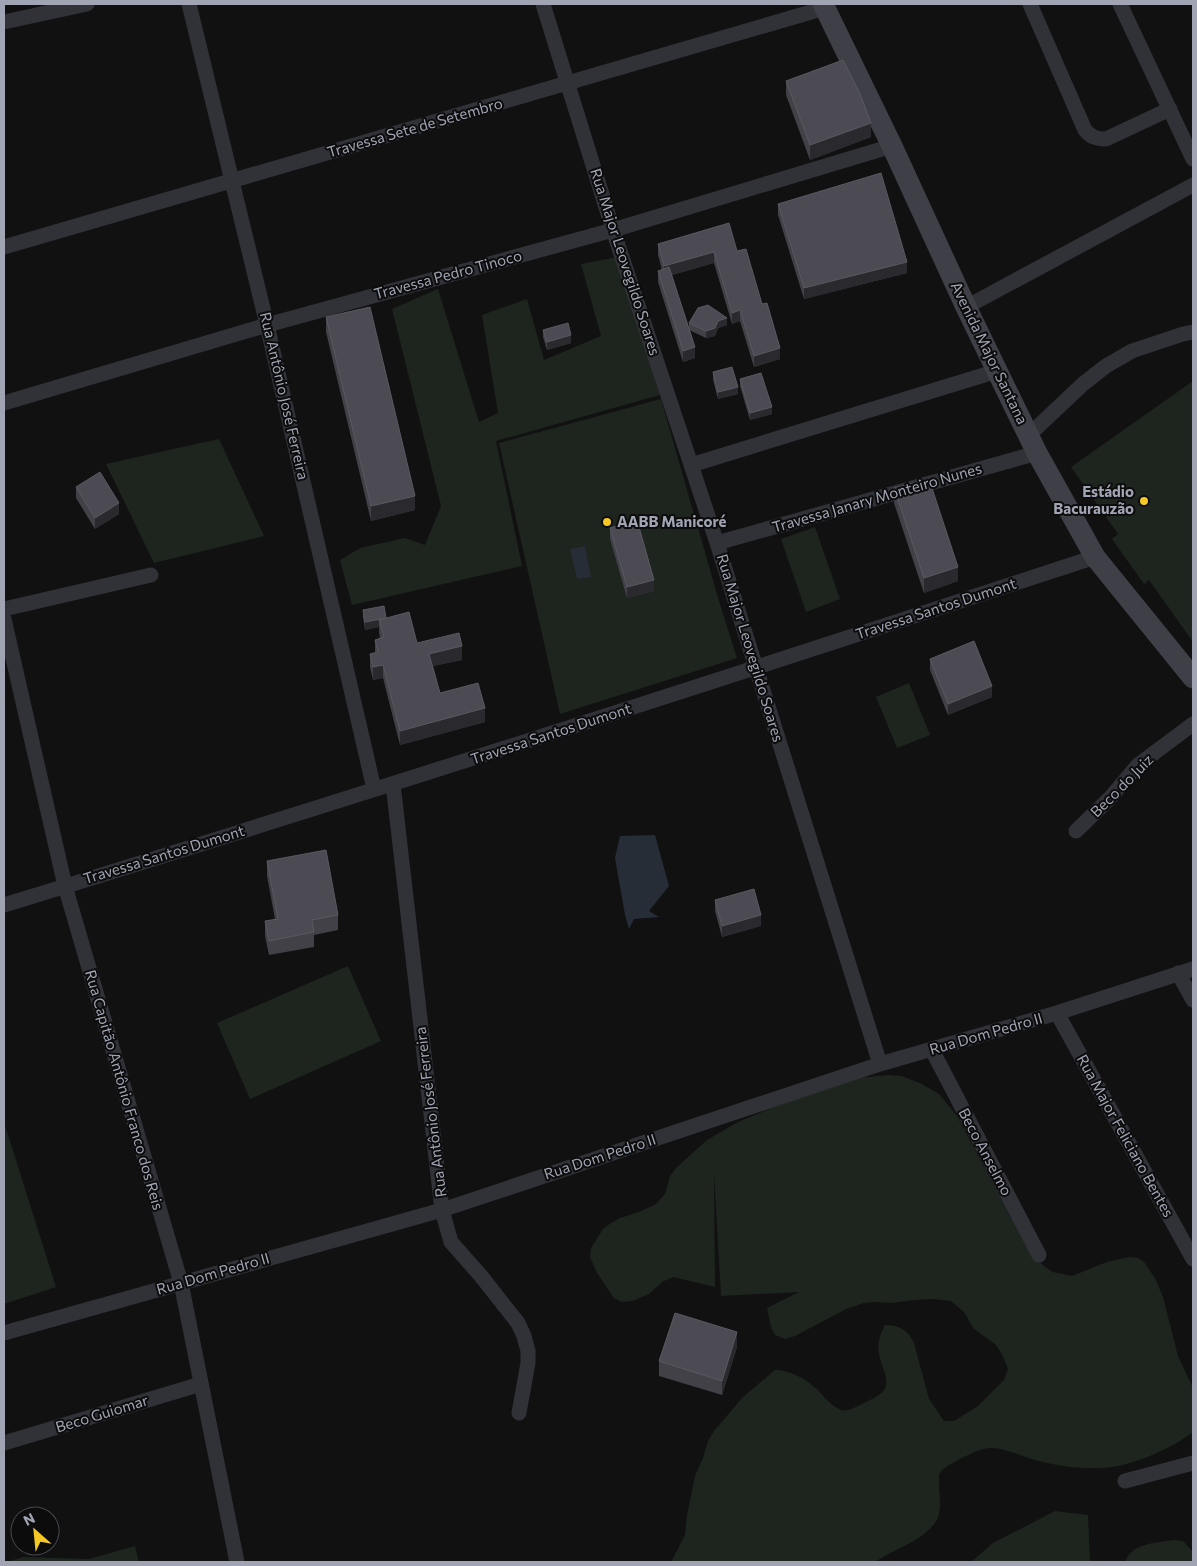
<svg xmlns="http://www.w3.org/2000/svg" width="1197" height="1566" font-family="Commissioner,sans-serif">
	<rect width="100%" height="100%" fill="#111112"/>
	<path fill="#1d251e" d="M 618,257 L 660,395 L 496,441 L 522,566 L 352,605 L 340,560 L 360,548 L 405,538 L 425,545 L 441,506 L 392,309 L 438,289 L 479,422 L 498,413 L 482,315 L 527,299 L 544,360 L 601,336 L 581,264 Z
		M 1193,381 L 1193,642 L 1149,580 L 1144,584 L 1112,539 L 1118,534 L 1071,467 Z
		M 661,399 L 719,601 L 737,658 L 560,714 L 499,443 Z
		M 219,439 L 264,536 L 154,563 L 106,464 Z
		M 815,527 L 840,599 L 806,612 L 781,539 Z
		M 909,683 L 930,735 L 897,748 L 876,697 Z
		M 348,966 L 381,1041 L 250,1099 L 217,1023 Z
		M 889,1075 L 901,1076 L 920,1083 L 939,1094 L 957,1116 L 1030,1253 L 1044,1266 L 1053,1272 L 1072,1276 L 1107,1262 L 1129,1257 L 1138,1258 L 1145,1263 L 1156,1280 L 1163,1297 L 1178,1356 L 1193,1388 L 1193,1432 C 1174,1447 1142,1461 1118,1466 C 1092,1471 1060,1467 1035,1460 C 1016,1455 996,1442 977,1451 C 968,1455 942,1466 939,1475 C 939,1476 939,1482 939,1483 C 939,1496 943,1512 935,1523 C 921,1542 894,1549 875,1562 L 671,1562 L 685,1535 L 687,1515 L 695,1476 L 703,1458 L 708,1441 L 714,1431 L 743,1397 L 775,1370 C 788,1370 803,1377 813,1386 C 822,1393 828,1404 839,1409 C 846,1413 853,1408 860,1405 C 867,1401 882,1396 885,1388 C 890,1378 880,1364 879,1354 C 877,1344 880,1334 885,1325 C 899,1325 908,1330 914,1343 L 929,1399 L 944,1421 L 954,1421 L 978,1406 L 1004,1380 L 1008,1369 L 1002,1354 L 995,1344 L 974,1329 L 964,1312 L 951,1301 L 933,1299 L 914,1300 L 892,1303 L 874,1302 L 864,1303 L 846,1309 L 795,1336 L 785,1339 L 775,1335 L 771,1327 L 767,1308 L 799,1292 L 721,1296 L 714,1173 L 715,1287 L 673,1277 L 662,1282 L 649,1294 L 632,1301 L 622,1302 L 614,1298 L 597,1273 L 590,1257 L 591,1248 L 603,1229 L 611,1223 L 620,1218 L 639,1212 L 656,1204 L 665,1194 L 670,1176 L 676,1168 L 707,1140 L 738,1122 L 786,1102 L 856,1078 Z
		M 4,1122 L 56,1287 L 4,1304 Z
		M 1055,1511 L 1088,1515 L 1090,1562 L 971,1562 L 993,1543 Z
		M 1173,1540 L 1183,1541 L 1193,1552 L 1193,1562 L 1125,1562 C 1131,1543 1156,1543 1173,1540 Z
		M 135,1546 L 139,1562 L 7,1562 L 23,1557 L 89,1559 Z"/>
	<path fill="#272d36" d="M 585,546 L 591,577 L 577,579 L 570,549 Z
		M 655,835 L 669,886 L 649,911 L 659,917 L 634,919 L 629,929 L 625,915 L 615,858 L 620,836 Z"/>
	<g fill="none" stroke-linecap="round" stroke-linejoin="round">
		<path stroke="#313237" stroke-width="15" d="M 189,4 L 267,325 L 374,789
			M 543,4 L 613,230 L 717,543 L 880,1064
			M 1030,4 L 1085,130 C 1091,137 1096,139 1106,139 L 1170,109
			M 1120,4 L 1193,159
			M 4,22 L 87,4
			M 4,247 L 825,8
			M 966,307 L 1193,185
			M 4,403 L 267,325 L 613,230 L 892,146
			M 1029,435 L 1083,384 L 1106,366 L 1132,351 L 1183,334 L 1193,332
			M 691,465 L 997,371
			M 717,543 L 1037,453
			M 4,609 L 151,575
			M 4,619 L 65,886 L 181,1283 L 237,1562
			M 393,784 L 442,1210 L 451,1242 L 481,1276 L 518,1323 L 524,1336 L 528,1351 L 528,1363 L 519,1413
			M 1076,831 L 1110,798 L 1138,765 L 1193,724
			M 4,905 C 369,793 732,676 1095,557
			M 1178,973 L 1193,1000
			M 1057,1013 L 1193,1259
			M 932,1050 L 1039,1255
			M 4,1333 L 442,1210 L 880,1064 L 1057,1013 L 1193,969
			M 4,1443 L 201,1384
			M 1125,1481 L 1193,1463"/>
		<path stroke="#3f4047" stroke-width="21" d="M 823,4 L 892,146 L 966,307 L 1037,453 L 1095,557 L 1193,678"/>
	</g>
	<path fill="#414147" d="M 786,81 L 871,137 L 810,160 L 786,95 Z
		M 778,204 L 907,273 L 804,299 L 778,215 Z
		M 658,244 L 737,251 L 762,304 L 780,359 L 754,367 L 740,321 L 732,324 L 714,263 L 672,275 L 689,330 L 689,323 L 727,325 L 718,328 L 715,336 L 706,338 L 689,330 L 695,358 L 683,362 L 658,282 L 658,271 L 662,270 L 658,255 Z
		M 326,317 L 415,510 L 371,521 L 326,332 Z
		M 543,330 L 571,343 L 547,350 L 543,337 Z
		M 713,372 L 738,394 L 718,399 L 713,380 Z
		M 740,379 L 772,414 L 750,420 L 740,386 Z
		M 76,487 L 119,514 L 95,529 L 76,498 Z
		M 894,488 L 958,581 L 924,593 L 894,503 Z
		M 610,528 L 654,591 L 627,598 L 610,539 Z
		M 363,610 L 386,618 L 417,643 L 462,660 L 433,666 L 440,693 L 485,722 L 400,745 L 383,678 L 373,680 L 370,667 L 370,654 L 375,653 L 375,640 L 380,638 L 379,633 L 379,627 L 365,630 L 363,617 Z
		M 930,659 L 992,697 L 948,715 L 930,670 Z
		M 267,861 L 338,915 L 338,930 L 314,935 L 314,947 L 269,955 L 265,936 L 265,921 L 275,919 L 267,876 Z
		M 715,900 L 761,926 L 722,937 L 715,911 Z
		M 737,1347 L 722,1395 L 659,1376 L 659,1361 Z"/>
	<path fill="#2a292d" d="M 871,123 L 871,137 L 810,160 L 810,145 Z
		M 714,252 L 714,263 L 664,277 L 664,266 Z
		M 907,262 L 907,273 L 804,299 L 804,288 Z
		M 740,310 L 740,321 L 732,324 L 732,313 Z
		M 727,318 L 727,325 L 718,328 L 715,336 L 706,338 L 706,331 L 718,321 Z
		M 571,335 L 571,343 L 547,350 L 547,342 Z
		M 695,347 L 695,358 L 683,362 L 683,351 Z
		M 780,348 L 780,359 L 754,367 L 754,356 Z
		M 738,387 L 738,394 L 718,399 L 718,392 Z
		M 772,407 L 772,414 L 750,420 L 750,413 Z
		M 415,496 L 415,510 L 371,521 L 371,506 Z
		M 119,503 L 119,514 L 95,529 L 95,518 Z
		M 958,567 L 958,581 L 924,593 L 924,578 Z
		M 654,580 L 654,591 L 627,598 L 627,587 Z
		M 386,618 L 379,620 L 379,627 L 365,630 L 365,622 Z
		M 462,646 L 462,660 L 429,667 L 429,654 Z
		M 383,665 L 383,678 L 373,680 L 373,667 Z
		M 992,686 L 992,697 L 948,715 L 948,704 Z
		M 485,708 L 485,722 L 400,745 L 400,731 Z
		M 761,915 L 761,926 L 722,937 L 722,926 Z
		M 737,1332 L 737,1347 L 722,1395 L 722,1381 Z"/>
	<path fill="#4c4b53" stroke="#595962" d="M 843,60 L 860,94 L 871,123 L 810,145 L 786,81 Z
		M 881,173 L 907,262 L 804,288 L 778,204 Z
		M 729,223 L 737,251 L 746,249 L 762,304 L 767,303 L 780,348 L 754,356 L 740,310 L 732,313 L 714,252 L 664,266 L 658,244 Z
		M 669,267 L 695,347 L 683,351 L 658,271 Z
		M 708,305 L 727,318 L 718,321 L 715,328 L 706,331 L 689,323 L 698,308 Z
		M 370,307 L 415,496 L 371,506 L 326,317 Z
		M 568,323 L 571,335 L 547,342 L 543,330 Z
		M 732,367 L 738,387 L 718,392 L 713,372 Z
		M 761,373 L 772,407 L 750,413 L 740,379 Z
		M 100,472 L 119,503 L 95,518 L 76,487 Z
		M 929,479 L 958,567 L 924,578 L 894,488 Z
		M 637,520 L 654,580 L 627,587 L 610,528 Z
		M 384,606 L 386,618 L 365,622 L 363,610 Z
		M 409,612 L 417,643 L 459,633 L 462,646 L 429,654 L 440,693 L 478,683 L 485,708 L 400,731 L 383,665 L 373,667 L 370,654 L 378,652 L 375,640 L 384,637 L 379,620 Z
		M 974,641 L 992,686 L 948,704 L 930,659 Z
		M 326,850 L 338,915 L 312,920 L 314,932 L 269,941 L 265,921 L 278,919 L 267,861 Z
		M 754,889 L 761,915 L 722,926 L 715,900 Z
		M 675,1313 L 737,1332 L 722,1381 L 659,1361 Z"/>
	<g fill="#f6c825" stroke="#0c0c0d" stroke-width="2">
		<circle cx="1144" cy="501" r="5"/>
		<circle cx="607" cy="522" r="5"/>
	</g>
	<g text-anchor="middle" stroke-width="4" stroke-linejoin="round" paint-order="stroke">
		<g font-size="15" fill="#a1a5b3" stroke="#0c0c0d">
			<text transform="translate(415 128) rotate(-16)" y="5">Travessa Sete de Setembro</text>
			<text transform="translate(625 262) rotate(72)" y="5">Rua Major Leovegildo Soares</text>
			<text transform="translate(448 275) rotate(-15)" y="5">Travessa Pedro Tinoco</text>
			<text transform="translate(989 353) rotate(64)" y="5">Avenida Major Santana</text>
			<text transform="translate(284 396) rotate(77)" y="5">Rua Antônio José Ferreira</text>
			<text transform="translate(877 498) rotate(-16)" y="5">Travessa Janary Monteiro Nunes</text>
			<text transform="translate(936 609) rotate(-18)" y="5">Travessa Santos Dumont</text>
			<text transform="translate(750 648) rotate(73)" y="5">Rua Major Leovegildo Soares</text>
			<text transform="translate(551 734) rotate(-18)" y="5">Travessa Santos Dumont</text>
			<text transform="translate(1122 786) rotate(-45)" y="5">Beco do Juiz</text>
			<text transform="translate(164 855) rotate(-17)" y="5">Travessa Santos Dumont</text>
			<text transform="translate(986 1034) rotate(-16)" y="5">Rua Dom Pedro II</text>
			<text transform="translate(124 1090) rotate(74)" y="5">Rua Capitão Antônio Franco dos Reis</text>
			<text transform="translate(431 1112) rotate(-97)" y="5">Rua Antônio José Ferreira</text>
			<text transform="translate(1125 1136) rotate(61)" y="5">Rua Major Feliciano Bentes</text>
			<text transform="translate(985 1152) rotate(62)" y="5">Beco Anselmo</text>
			<text transform="translate(600 1157) rotate(-18)" y="5">Rua Dom Pedro II</text>
			<text transform="translate(213 1274) rotate(-16)" y="5">Rua Dom Pedro II</text>
			<text transform="translate(102 1414) rotate(-17)" y="5">Beco Guiomar</text>
		</g>
		<g font-size="15" font-weight="bold" fill="#a1a5b3" stroke="#0c0c0d" text-anchor="end">
			<text x="1134" y="497">Estádio<tspan x="1134" dy="17">Bacurauzão</tspan></text>
			<text x="617" y="527" text-anchor="start">AABB Manicoré</text>
		</g>
	</g>
	<rect width="1197" height="1566" fill="none" stroke="#a1a5b3" stroke-width="10"/>
	<g transform="translate(35 1531) rotate(333)"><circle r="24" fill="#0c0c0d" stroke="#48494f"/>
	<path d="M0-4L9 19L0 12L-9 19Z" fill="#f6c825"/>
	<text y="-8" font-size="14" font-weight="bold" text-anchor="middle" fill="#a1a5b3">N</text>
	</g>
</svg>
